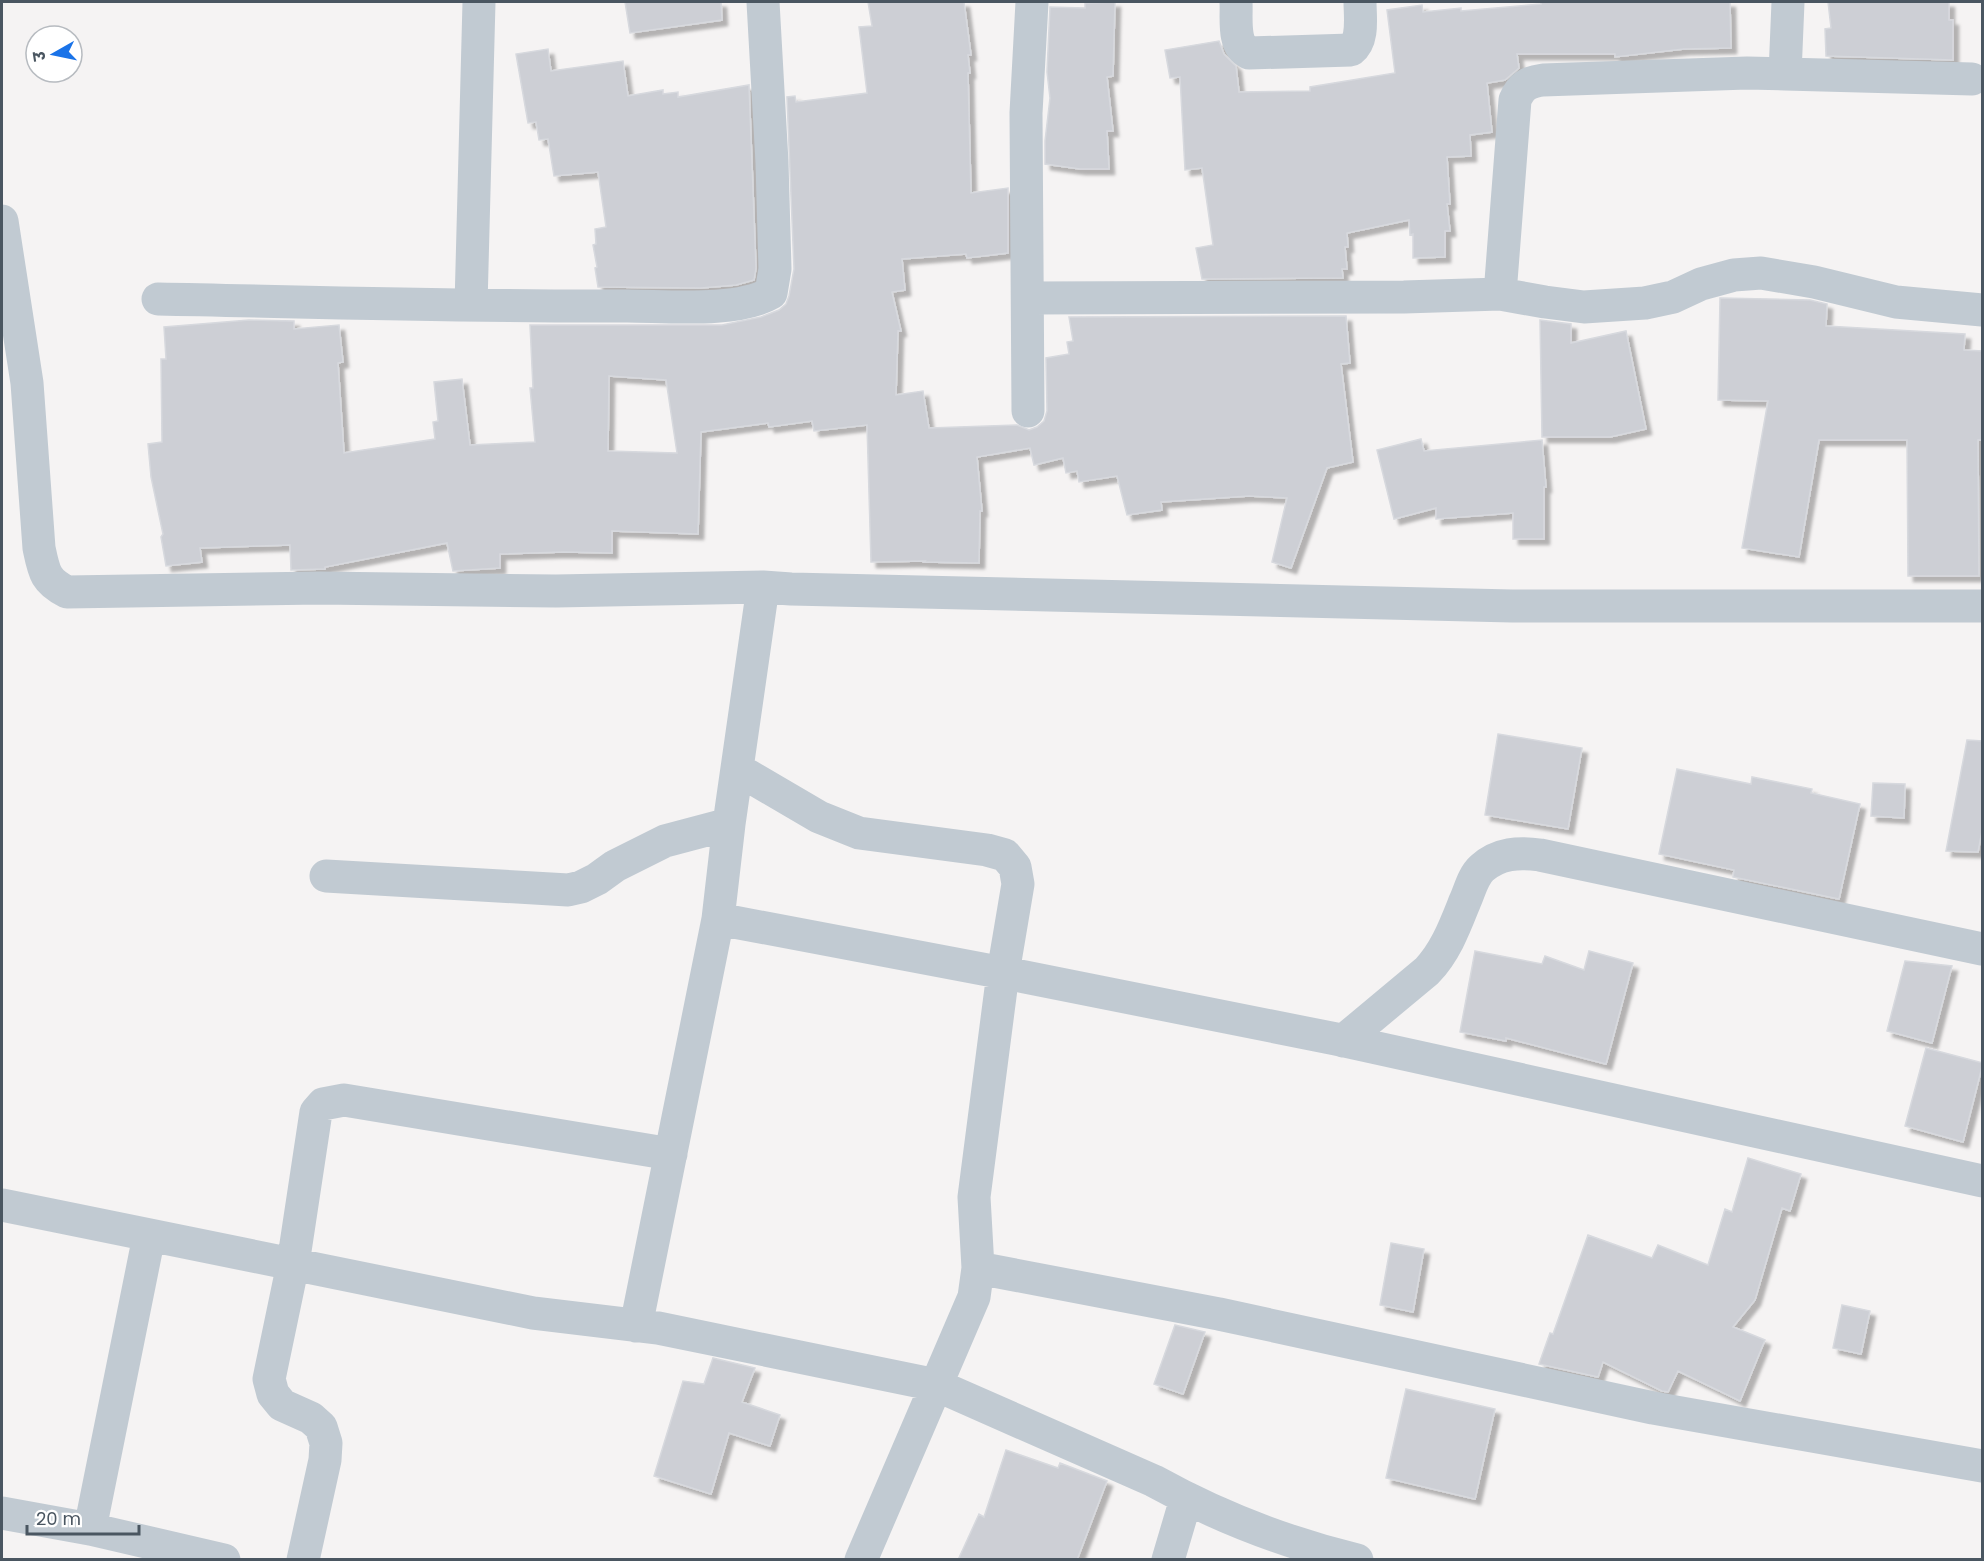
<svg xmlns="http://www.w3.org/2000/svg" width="1984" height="1561" font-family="Poppins,'Noto Sans Devanagari',sans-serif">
	<defs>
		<filter id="shadow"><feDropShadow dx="5.5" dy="5.5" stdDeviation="1.5" flood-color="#0004"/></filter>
	</defs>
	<rect width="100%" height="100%" fill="#f5f3f3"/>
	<path fill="#cdcfd5" stroke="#d7d9de" stroke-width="1.5" fill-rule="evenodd" filter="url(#shadow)" d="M 625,2 L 721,2 L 722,20 L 630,33 Z
		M 868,2 L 964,2 L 971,55 L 968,55 L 970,73 L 968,73 L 971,193 L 1008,188 L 1008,253 L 967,258 L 966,254 L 902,259 L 905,290 L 892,292 L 901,331 L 898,331 L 896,395 L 923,391 L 929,428 L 1017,425 L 1029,430 L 1037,427 L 1044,421 L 1047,411 L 1046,358 L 1069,354 L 1067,342 L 1073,341 L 1069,317 L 1346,316 L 1350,363 L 1341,364 L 1353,462 L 1327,468 L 1291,568 L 1272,562 L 1287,498 L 1249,496 L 1161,502 L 1162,510 L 1127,515 L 1117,476 L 1079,482 L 1077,471 L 1066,473 L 1063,458 L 1034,465 L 1030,448 L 977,457 L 982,511 L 980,511 L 979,563 L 924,562 L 925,561 L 871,562 L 867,425 L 814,431 L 812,421 L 769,427 L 768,423 L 701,432 L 698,534 L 612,531 L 612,553 L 564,552 L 500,554 L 500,568 L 453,571 L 447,543 L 325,567 L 325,569 L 291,570 L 290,545 L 200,548 L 202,562 L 166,566 L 161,537 L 163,534 L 151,477 L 148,444 L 162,442 L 161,359 L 166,359 L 164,327 L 249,320 L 294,321 L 294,329 L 339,325 L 343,362 L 338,363 L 344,453 L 435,439 L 433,422 L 438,421 L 434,382 L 462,379 L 470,445 L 535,442 L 530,388 L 533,388 L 530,325 L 722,325 L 761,317 L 779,310 L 786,304 L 789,296 L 794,269 L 787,97 L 795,96 L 796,102 L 867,93 L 859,27 L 872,26 ZM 609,376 L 666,380 L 677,453 L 608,451 Z
		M 1115,2 L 1113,76 L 1107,77 L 1113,131 L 1107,131 L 1109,169 L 1080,169 L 1045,164 L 1045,141 L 1050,98 L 1047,72 L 1050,7 L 1085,8 L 1085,3 Z
		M 1541,2 L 1730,2 L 1731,48 L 1684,49 L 1615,57 L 1615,54 L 1517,54 L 1519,68 L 1505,80 L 1487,83 L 1492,132 L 1470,135 L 1471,156 L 1447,157 L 1450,204 L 1447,204 L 1450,231 L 1445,231 L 1445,257 L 1413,258 L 1413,234 L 1410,235 L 1409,220 L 1347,233 L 1348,247 L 1345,247 L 1347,269 L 1342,269 L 1343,278 L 1202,279 L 1196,248 L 1213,245 L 1202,168 L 1185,170 L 1180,77 L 1170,78 L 1165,50 L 1219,41 L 1224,54 L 1236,66 L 1239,92 L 1310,91 L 1310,87 L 1395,73 L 1387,10 L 1422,5 L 1423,12 L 1461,8 L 1461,11 L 1541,4 Z
		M 1828,2 L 1949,2 L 1949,20 L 1953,20 L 1953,60 L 1826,56 L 1825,29 L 1831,28 Z
		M 548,49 L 551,71 L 623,61 L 628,96 L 663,90 L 663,94 L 678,92 L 678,97 L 749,85 L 756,268 L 754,280 L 736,285 L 701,288 L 598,287 L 595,268 L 597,267 L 593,245 L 596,244 L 595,229 L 606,227 L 598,172 L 554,176 L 548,139 L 539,140 L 536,122 L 528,123 L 516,54 Z
		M 1720,298 L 1810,300 L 1827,304 L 1826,326 L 1965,334 L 1964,350 L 1983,351 L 1983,440 L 1978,440 L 1979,576 L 1908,576 L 1907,440 L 1819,440 L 1799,557 L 1742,548 L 1768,401 L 1718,400 Z
		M 1540,320 L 1571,324 L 1571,343 L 1626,331 L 1646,429 L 1610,437 L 1542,437 Z
		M 1421,439 L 1424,451 L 1542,440 L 1546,487 L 1544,487 L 1544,539 L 1513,539 L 1513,513 L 1436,519 L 1436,508 L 1394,519 L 1377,450 Z
		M 1498,734 L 1582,748 L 1568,829 L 1485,815 Z
		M 1967,740 L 1983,741 L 1983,826 L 1978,852 L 1946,851 Z
		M 1677,769 L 1751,784 L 1752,777 L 1812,789 L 1811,793 L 1860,804 L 1839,899 L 1733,877 L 1734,870 L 1659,854 Z
		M 1873,783 L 1905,784 L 1904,818 L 1871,816 Z
		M 1475,951 L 1542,964 L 1545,956 L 1584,970 L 1589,951 L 1633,963 L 1606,1064 L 1506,1038 L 1506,1041 L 1460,1032 Z
		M 1905,961 L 1952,966 L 1932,1043 L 1887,1031 Z
		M 1926,1048 L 1983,1063 L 1963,1142 L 1905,1126 Z
		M 1748,1158 L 1801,1174 L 1790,1211 L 1782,1208 L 1755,1300 L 1733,1327 L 1765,1340 L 1740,1401 L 1678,1371 L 1668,1392 L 1662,1391 L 1603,1362 L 1598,1377 L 1539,1364 L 1550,1333 L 1553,1334 L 1588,1235 L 1652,1258 L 1658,1245 L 1708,1265 L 1725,1209 L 1732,1212 Z
		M 1391,1243 L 1424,1249 L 1413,1312 L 1380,1305 Z
		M 1842,1305 L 1870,1311 L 1861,1354 L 1833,1348 Z
		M 1175,1325 L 1205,1332 L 1183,1394 L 1154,1384 Z
		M 713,1358 L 755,1368 L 742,1402 L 780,1415 L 770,1446 L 729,1433 L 711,1494 L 654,1476 L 683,1381 L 704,1384 Z
		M 1406,1389 L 1495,1409 L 1475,1499 L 1386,1478 Z
		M 1006,1450 L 1058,1468 L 1060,1463 L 1107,1481 L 1077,1560 L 958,1560 L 979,1514 L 984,1517 Z"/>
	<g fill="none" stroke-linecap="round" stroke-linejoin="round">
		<path stroke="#c1cad2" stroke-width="33" d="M 1236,2 C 1237,18 1232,45 1249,53 L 1351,50 C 1364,40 1360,17 1360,2
			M 1785,74 L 1972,79
			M 2,221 L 27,383 L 39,548 C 44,572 45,581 67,592 L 320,588 L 556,591 L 763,587 L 791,589 L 1512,606 L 1982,606
			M 1500,294 L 1515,100 C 1521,86 1528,82 1543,80 L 1747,73 L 1785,74 L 1788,2
			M 1028,298 L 1404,297 L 1500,294 L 1545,302 L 1584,307 L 1645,303 L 1673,297 L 1701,284 L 1734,275 L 1761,273 L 1814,282 L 1896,302 L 1982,310
			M 158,299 C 314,302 471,307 627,306 C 667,306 737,313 771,293 L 775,269 L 772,162 L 763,2
			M 471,305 L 479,2
			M 1028,411 L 1026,113 L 1032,2
			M 763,587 L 729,824 L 718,919 L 1025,977 L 1336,1039 L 1982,1181
			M 737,769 L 819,817 L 859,833 L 987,850 L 1005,855 L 1015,867 L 1018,884 L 1003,973 L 974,1197 L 978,1268 L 974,1297 L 861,1560
			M 326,876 L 568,890 L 581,887 L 597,879 L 615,866 L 665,841 L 729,824
			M 1343,1041 L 1427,971 C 1446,951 1455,926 1465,901 C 1470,890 1473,876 1482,868 C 1499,853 1519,852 1540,855 L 1982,949
			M 2,1205 L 533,1313 L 658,1328 L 936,1385 L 1154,1481 C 1217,1516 1287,1543 1357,1560
			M 978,1268 L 1219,1314 L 1653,1408 L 1982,1466
			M 636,1326 L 718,919
			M 2,1513 L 90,1529 L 224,1560
			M 90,1529 L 149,1236
			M 303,1560 L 325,1460 L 326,1443 L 321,1427 L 311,1418 L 282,1405 L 273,1394 L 269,1379 L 293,1264 L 316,1112 L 323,1104 L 344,1100 L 671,1154
			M 1168,1560 L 1186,1499"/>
	</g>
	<rect width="1984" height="1561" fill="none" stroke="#4a5661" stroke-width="6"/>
	<g transform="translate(54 54) rotate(261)"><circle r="28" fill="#ffffff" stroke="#b7bbc0" stroke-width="1.5"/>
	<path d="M0-4.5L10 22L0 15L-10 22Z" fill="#1a73e8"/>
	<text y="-9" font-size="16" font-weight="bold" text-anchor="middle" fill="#4a5661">उ</text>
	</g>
	<path d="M27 1525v9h112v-9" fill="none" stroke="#4a5661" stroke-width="3"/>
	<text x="36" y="1525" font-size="18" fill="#4a5661" stroke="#ffffff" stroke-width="4.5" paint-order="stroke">20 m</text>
</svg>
